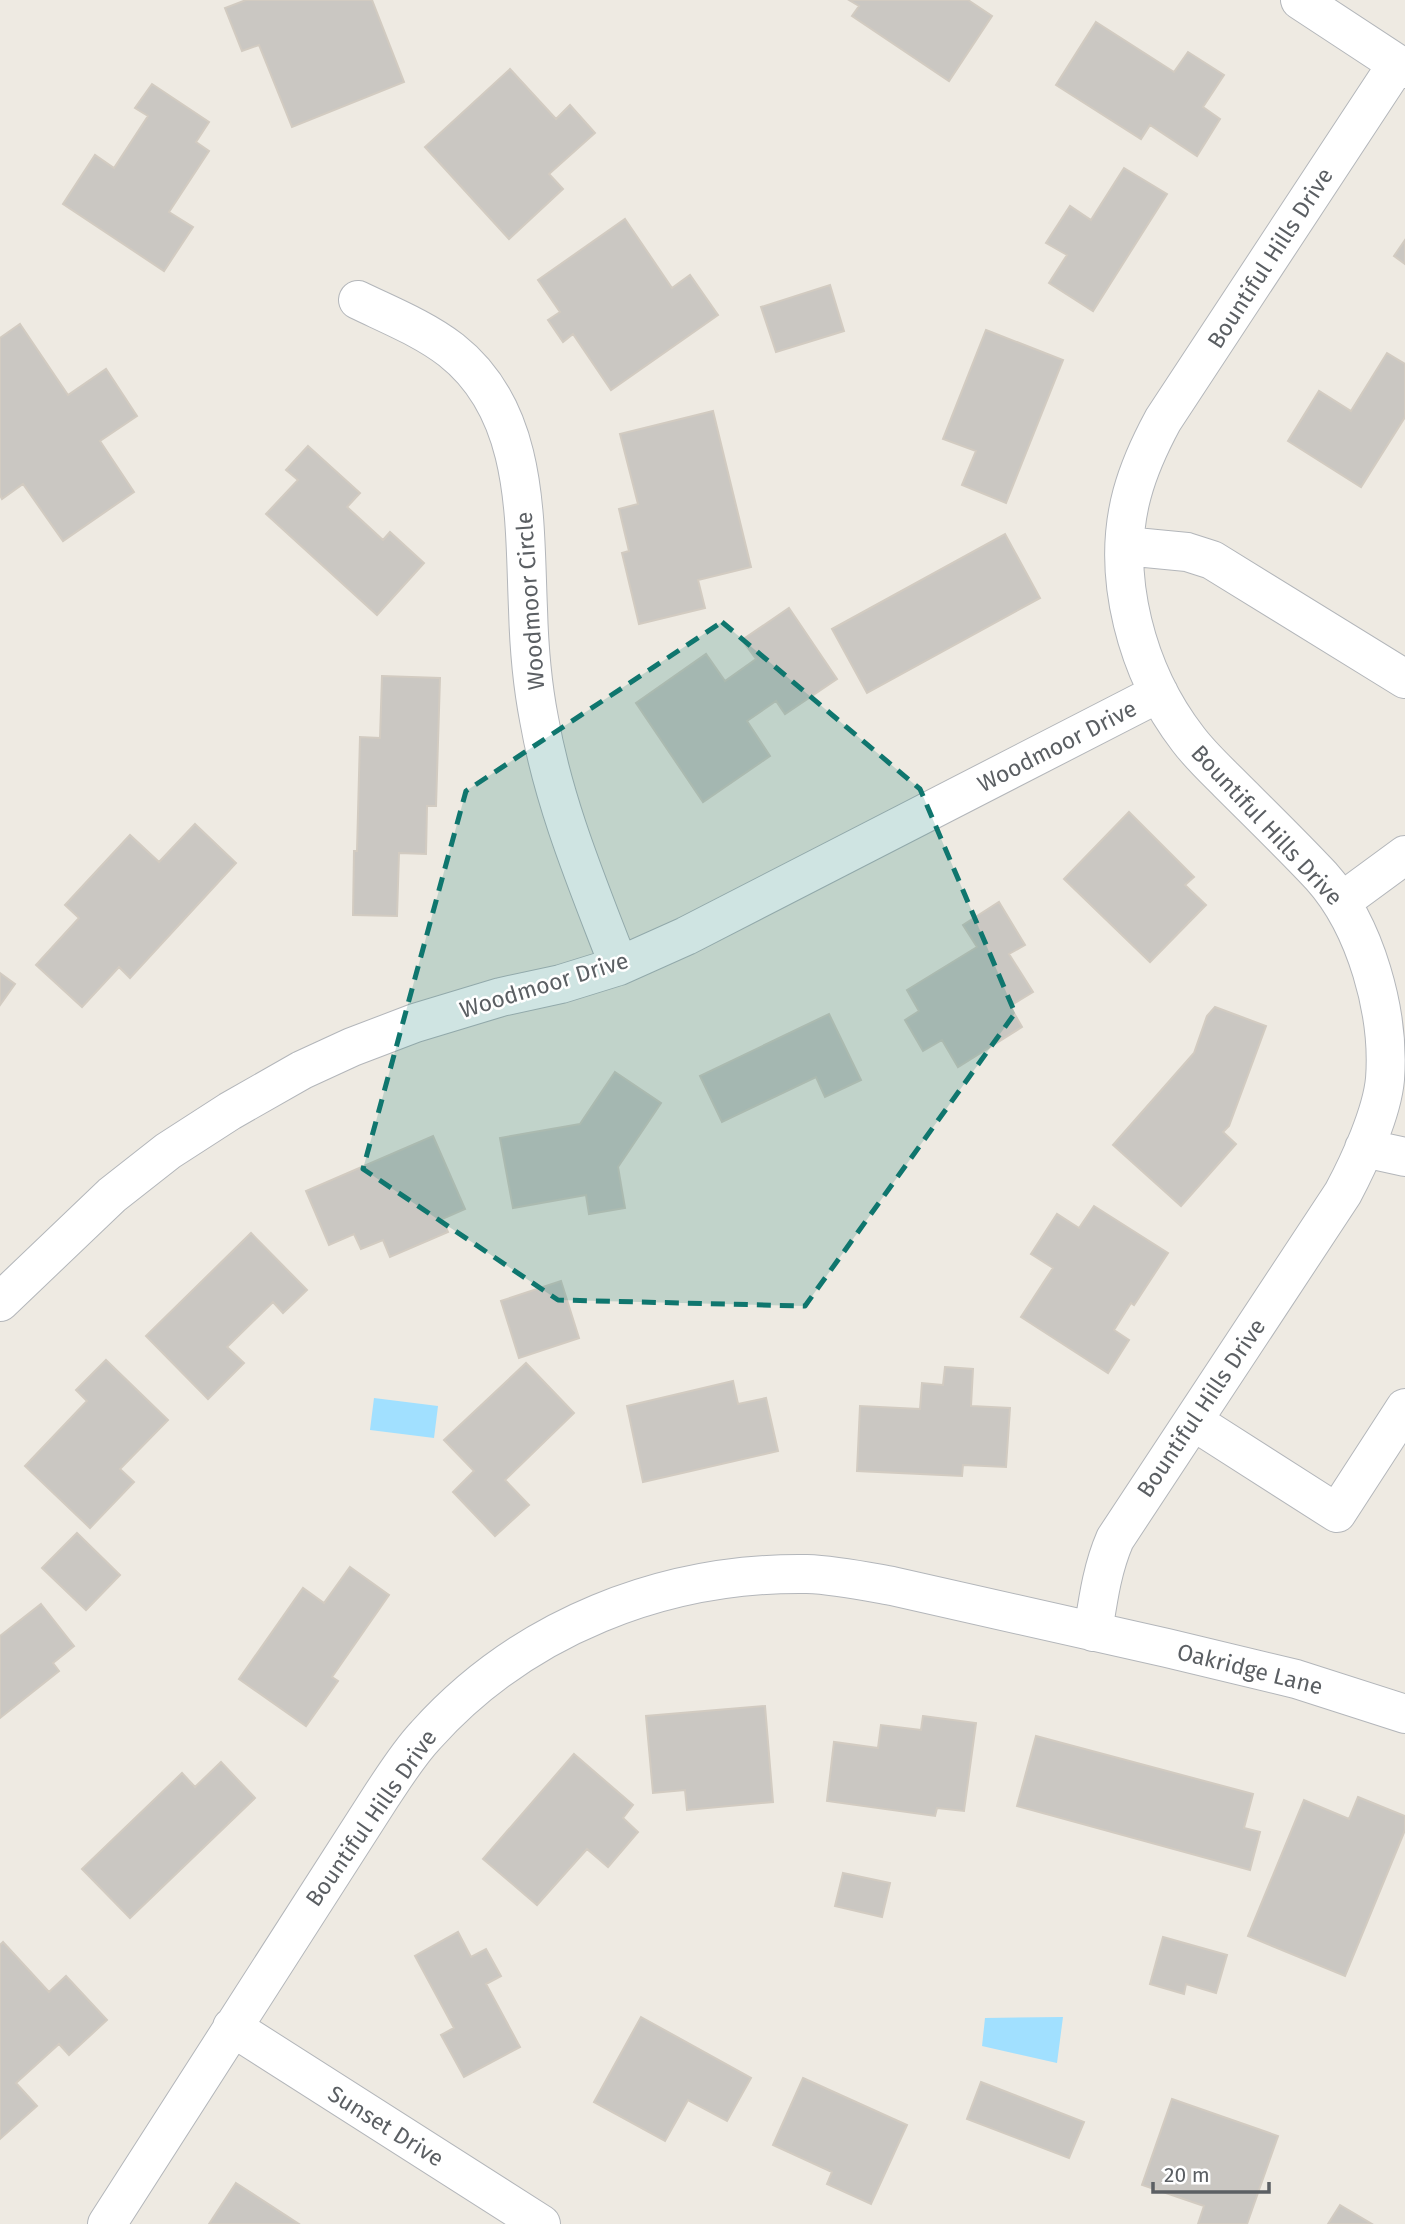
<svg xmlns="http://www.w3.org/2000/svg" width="1405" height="2224" font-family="'Fira Sans',sans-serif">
	<rect width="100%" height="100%" fill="#eeeae2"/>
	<path fill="#a1e0ff" d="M 374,1398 L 438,1406 L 434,1438 L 370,1430 Z
		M 1063,2017 L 1057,2063 L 982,2046 L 985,2018 Z"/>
	<path fill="#cac7c2" stroke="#d2cbc1" stroke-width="2" d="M 246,0 L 372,0 L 404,82 L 292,127 L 259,45 L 242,51 L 225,8 Z
		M 849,0 L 968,0 L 992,16 L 949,81 L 852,16 L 859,6 Z
		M 1096,22 L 1174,72 L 1188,52 L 1224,75 L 1203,107 L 1220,119 L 1197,156 L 1150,125 L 1141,139 L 1056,85 Z
		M 510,69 L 556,119 L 570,105 L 595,133 L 549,174 L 563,189 L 509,239 L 425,147 Z
		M 152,84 L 209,122 L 196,142 L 209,151 L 169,212 L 193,227 L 164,271 L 63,204 L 95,155 L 114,168 L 148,116 L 135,108 Z
		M 1124,168 L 1167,194 L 1093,311 L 1049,283 L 1067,255 L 1046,243 L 1070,206 L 1091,220 Z
		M 625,219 L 672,288 L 690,275 L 718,315 L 611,390 L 573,334 L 563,342 L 548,320 L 560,312 L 538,280 Z
		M 1405,240 L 1405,264 L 1394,256 Z
		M 830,285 L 844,331 L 776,352 L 761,307 Z
		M 20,324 L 68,395 L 106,369 L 137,416 L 100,441 L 134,492 L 63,541 L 23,484 L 2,499 L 0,495 L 0,338 Z
		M 986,330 L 1063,360 L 1006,503 L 962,485 L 976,451 L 943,439 Z
		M 1387,353 L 1405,364 L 1405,417 L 1361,487 L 1288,441 L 1319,391 L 1351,411 Z
		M 713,411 L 751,567 L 698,580 L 705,608 L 639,624 L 622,553 L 629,551 L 619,509 L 638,504 L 620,434 Z
		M 308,446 L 360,493 L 347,507 L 383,540 L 390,532 L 424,563 L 377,615 L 266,514 L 298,480 L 286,470 Z
		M 1005,534 L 1040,598 L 867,693 L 832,629 Z
		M 789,608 L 837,679 L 785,714 L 776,701 L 747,721 L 770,756 L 703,802 L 636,703 L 706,654 L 725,681 L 756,659 L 742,640 Z
		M 382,676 L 440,678 L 436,806 L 427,806 L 426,854 L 399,853 L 397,916 L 353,915 L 354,851 L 357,851 L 360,737 L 380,738 Z
		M 1129,812 L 1194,877 L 1185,885 L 1206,905 L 1150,962 L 1064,879 Z
		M 195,824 L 236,863 L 130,978 L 119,967 L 82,1007 L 36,965 L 79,918 L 65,905 L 130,835 L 159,862 Z
		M 999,902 L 1025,945 L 1009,954 L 1033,992 L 1010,1006 L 1022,1027 L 958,1067 L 942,1040 L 923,1051 L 905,1020 L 919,1011 L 907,990 L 977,947 L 963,925 Z
		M 0,973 L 15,984 L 0,1005 Z
		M 1215,1007 L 1266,1026 L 1229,1126 L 1223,1132 L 1236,1144 L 1181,1206 L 1113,1145 L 1194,1053 L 1207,1016 Z
		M 829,1014 L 861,1080 L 825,1097 L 816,1077 L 722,1122 L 700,1076 Z
		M 615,1072 L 661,1103 L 618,1167 L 625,1208 L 589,1214 L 586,1195 L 513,1208 L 500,1138 L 580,1124 Z
		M 433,1136 L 465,1209 L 442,1219 L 448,1232 L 390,1257 L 383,1240 L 361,1249 L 354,1234 L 329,1245 L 306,1191 Z
		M 1094,1206 L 1168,1253 L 1134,1305 L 1131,1303 L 1114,1330 L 1129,1340 L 1108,1373 L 1021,1317 L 1053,1268 L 1031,1254 L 1057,1214 L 1079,1228 Z
		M 251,1233 L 307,1290 L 283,1313 L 273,1302 L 227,1347 L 244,1363 L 208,1399 L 146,1336 Z
		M 561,1281 L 579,1338 L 519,1358 L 501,1301 Z
		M 106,1360 L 168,1420 L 120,1469 L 134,1482 L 90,1528 L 25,1466 L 87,1401 L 76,1390 Z
		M 526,1363 L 574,1413 L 505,1480 L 529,1505 L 495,1536 L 453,1492 L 474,1471 L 444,1440 Z
		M 945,1367 L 973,1369 L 971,1406 L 1010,1408 L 1006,1467 L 963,1465 L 962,1476 L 857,1471 L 860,1406 L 920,1409 L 922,1383 L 943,1385 Z
		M 733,1381 L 738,1404 L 766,1398 L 778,1451 L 643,1482 L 627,1406 Z
		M 77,1533 L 120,1575 L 86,1610 L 42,1568 Z
		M 350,1567 L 389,1595 L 332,1677 L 338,1681 L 306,1726 L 239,1679 L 303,1588 L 324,1603 Z
		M 41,1604 L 74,1646 L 53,1663 L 59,1671 L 0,1718 L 0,1636 Z
		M 765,1706 L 773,1802 L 687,1810 L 685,1790 L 653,1793 L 646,1716 Z
		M 923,1716 L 976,1723 L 964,1811 L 937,1808 L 935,1816 L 827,1801 L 834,1742 L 878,1748 L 881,1725 L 921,1730 Z
		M 1036,1736 L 1253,1794 L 1244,1828 L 1260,1832 L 1250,1870 L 1017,1806 Z
		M 574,1754 L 633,1805 L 623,1818 L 638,1832 L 608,1867 L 587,1849 L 537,1905 L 483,1859 Z
		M 221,1762 L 255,1798 L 130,1918 L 82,1869 L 182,1773 L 195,1787 Z
		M 1358,1797 L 1405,1816 L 1405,1830 L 1345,1976 L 1248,1936 L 1304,1800 L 1349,1819 Z
		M 843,1873 L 890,1883 L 882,1917 L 835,1906 Z
		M 458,1932 L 471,1957 L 486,1949 L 501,1976 L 486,1984 L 520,2047 L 464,2077 L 441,2035 L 454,2028 L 415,1956 Z
		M 1163,1937 L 1227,1955 L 1216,1993 L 1186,1984 L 1184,1994 L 1150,1984 Z
		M 3,1942 L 49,1992 L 66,1976 L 107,2020 L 69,2055 L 59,2044 L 16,2083 L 37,2106 L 0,2139 L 0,1945 Z
		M 641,2017 L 751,2078 L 727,2121 L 688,2100 L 665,2141 L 594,2102 Z
		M 803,2078 L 907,2125 L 871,2204 L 827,2184 L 832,2172 L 773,2145 Z
		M 981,2082 L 1084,2122 L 1069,2158 L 967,2119 Z
		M 1172,2099 L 1278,2136 L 1247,2224 L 1198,2224 L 1204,2206 L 1142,2185 Z
		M 236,2183 L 299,2224 L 209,2224 Z
		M 1340,2205 L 1372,2224 L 1328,2224 Z"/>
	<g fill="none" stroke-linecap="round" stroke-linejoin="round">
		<defs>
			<path id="minor" d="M 1300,0 L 1405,69
				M 358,300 C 389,315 424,329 451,350 C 530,412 524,519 528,609 C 529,646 532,683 539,719 C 554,805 588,885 619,966
				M 1125,546 L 1187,552 L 1212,560 L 1405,679
				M 1341,902 L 1405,855
				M 1364,1148 L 1405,1157
				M 0,1302 L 112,1195 L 168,1151 L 230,1111 L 302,1070 L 352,1047 L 415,1023 L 501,997 L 561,984 L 619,966 L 686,936 L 1159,693
				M 1193,1421 L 1337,1513 L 1405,1408
				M 1093,1632 C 1098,1600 1102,1569 1115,1539 L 1343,1193 C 1359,1163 1382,1113 1385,1079 C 1390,1013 1366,926 1321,876 C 1291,844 1259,813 1228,782 C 1214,768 1200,755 1188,739 C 1137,673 1110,576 1132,494 C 1139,468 1150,444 1163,420 L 1397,64
				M 232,2027 L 541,2224
				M 107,2224 L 382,1795 C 396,1774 409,1753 426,1735 C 523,1627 664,1572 807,1574 C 836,1575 864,1581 892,1586 L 1167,1648 L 1296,1679 L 1405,1714"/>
		</defs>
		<use href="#minor" stroke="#b3b6ba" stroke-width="40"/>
		<use href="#minor" stroke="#fff" stroke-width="38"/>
	</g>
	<path fill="#0f766e" fill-opacity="0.2" stroke="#0f766e" stroke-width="5" stroke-dasharray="14 9" stroke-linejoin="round" d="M 722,622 L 920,789 L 1015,1013 L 805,1306 L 558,1300 L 363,1169 L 466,791 Z"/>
	<g text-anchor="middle" stroke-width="5" stroke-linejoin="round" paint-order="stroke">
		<g font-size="23" fill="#5b5f63" stroke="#fff">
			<text transform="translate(1270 258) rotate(-57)" y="8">Bountiful Hills Drive</text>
			<text transform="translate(530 601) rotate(-94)" y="8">Woodmoor Circle</text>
			<text transform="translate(1057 746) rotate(-27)" y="8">Woodmoor Drive</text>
			<text transform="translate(1267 825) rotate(47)" y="8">Bountiful Hills Drive</text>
			<text transform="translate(544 985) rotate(-17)" y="8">Woodmoor Drive</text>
			<text transform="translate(1201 1408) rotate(-56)" y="8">Bountiful Hills Drive</text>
			<text transform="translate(1250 1669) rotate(14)" y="8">Oakridge Lane</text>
			<text transform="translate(371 1818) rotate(-55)" y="8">Bountiful Hills Drive</text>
			<text transform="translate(386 2126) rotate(32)" y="8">Sunset Drive</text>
		</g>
	</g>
	<path d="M1153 2182v10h116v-10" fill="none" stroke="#5b5f63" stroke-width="3.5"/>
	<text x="1164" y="2182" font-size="21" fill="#5b5f63" stroke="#ffffff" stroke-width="5" paint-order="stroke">20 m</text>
</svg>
